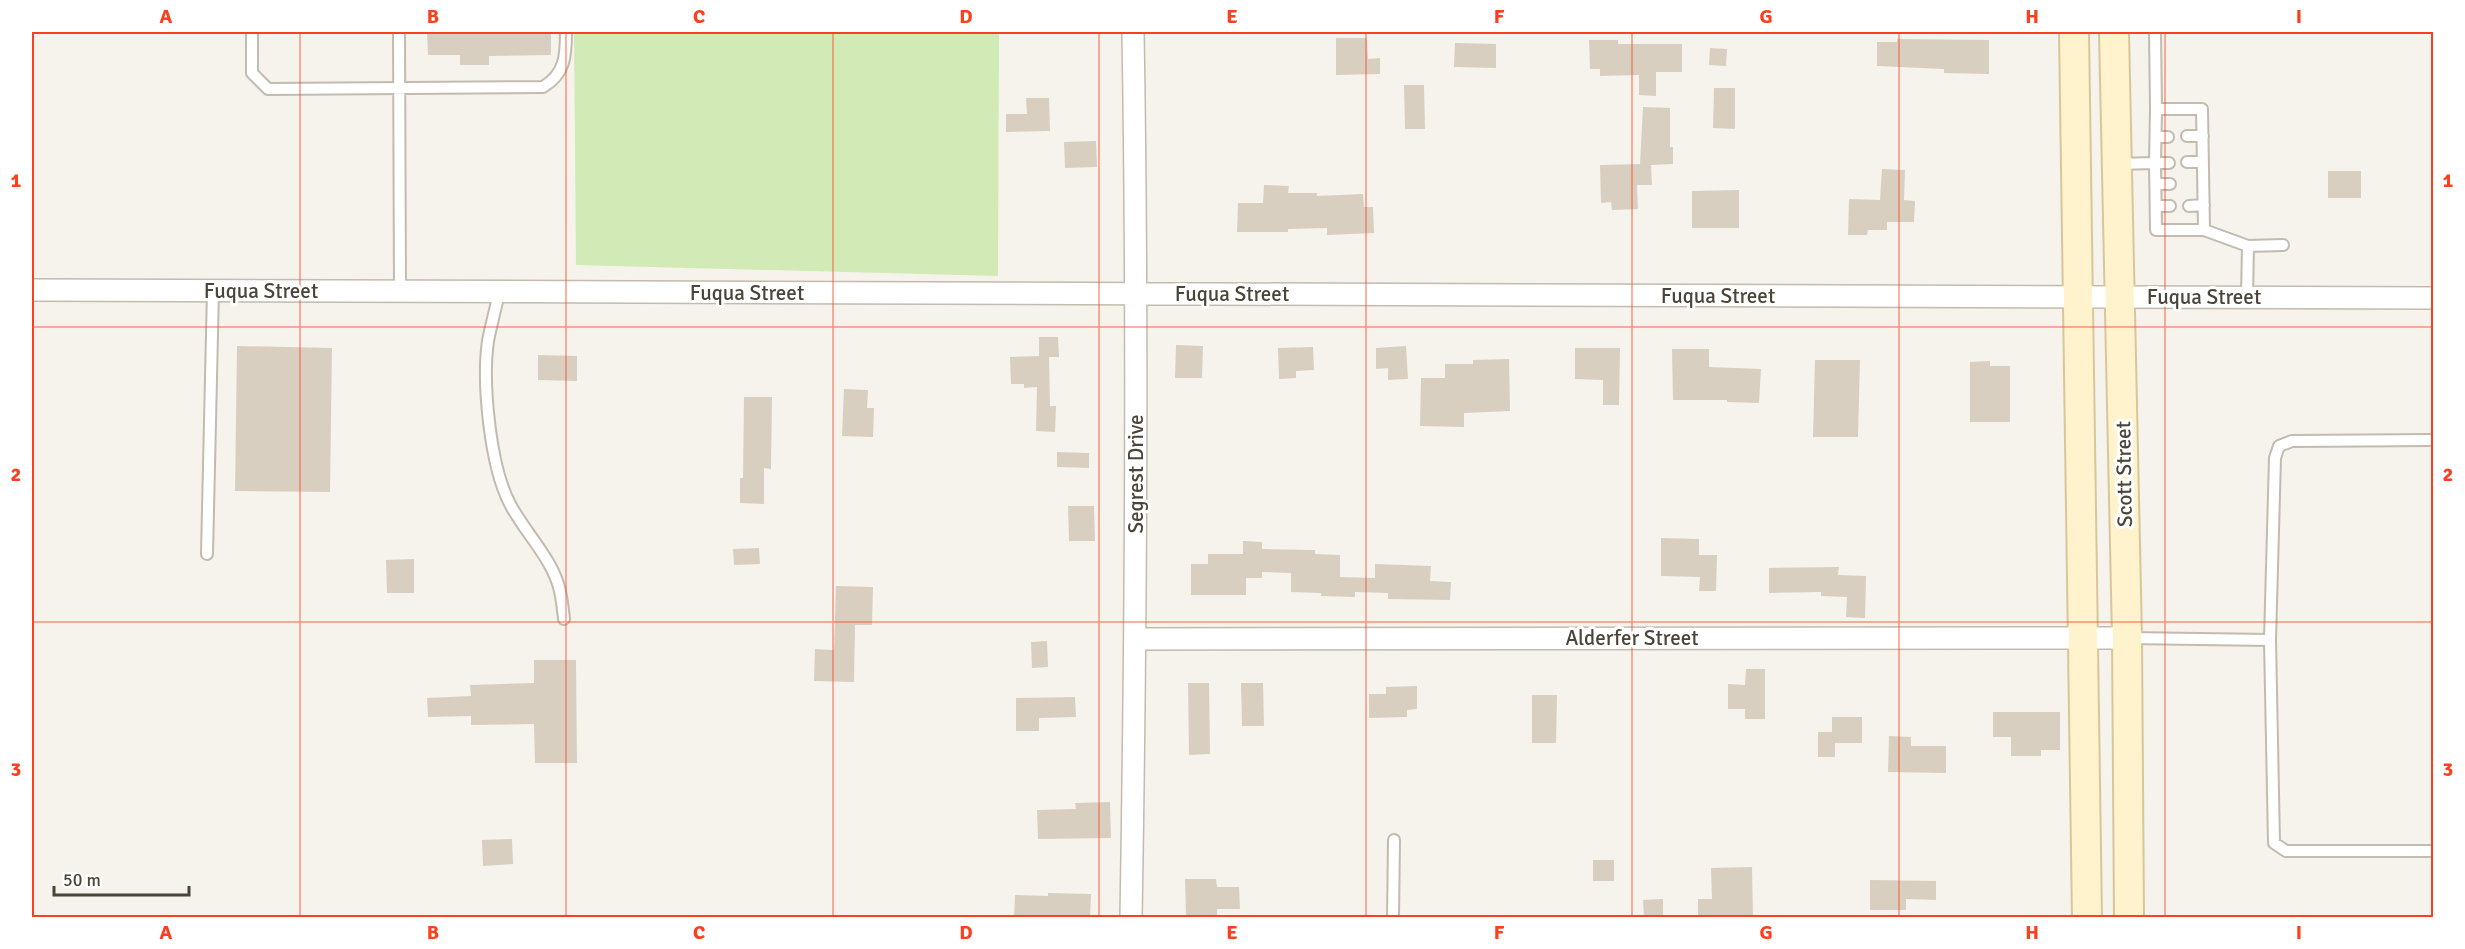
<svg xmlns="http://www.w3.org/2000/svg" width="2465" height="949" font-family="Signika,sans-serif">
	<rect width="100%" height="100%" fill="#f6f3ec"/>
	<path fill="#d2eab5" d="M 574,32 L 999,32 L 998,276 L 576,265 Z"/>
	<path fill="#d8cfc1" d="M 427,32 L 551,32 L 551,55 L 489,56 L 489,65 L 460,65 L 460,55 L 428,55 Z
		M 1336,38 L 1367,38 L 1368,59 L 1380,58 L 1380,74 L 1336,75 Z
		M 1897,39 L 1989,40 L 1989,74 L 1944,73 L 1944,69 L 1877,66 L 1877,42 L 1897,42 Z
		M 1589,40 L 1618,40 L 1618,44 L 1682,44 L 1682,72 L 1656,72 L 1656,96 L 1639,95 L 1639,75 L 1600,76 L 1600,69 L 1590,69 Z
		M 1455,43 L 1496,44 L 1496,68 L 1454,67 Z
		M 1710,48 L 1727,49 L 1726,66 L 1709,65 Z
		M 1404,85 L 1424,85 L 1425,129 L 1405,129 Z
		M 1714,88 L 1735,88 L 1735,129 L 1713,128 Z
		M 1026,98 L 1049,98 L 1050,131 L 1006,132 L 1006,114 L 1027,114 Z
		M 1643,107 L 1670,108 L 1670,147 L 1673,147 L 1673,164 L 1651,165 L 1652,185 L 1637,185 L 1638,209 L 1612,210 L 1611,202 L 1601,203 L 1600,165 L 1640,164 Z
		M 1096,141 L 1097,167 L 1065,168 L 1064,142 Z
		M 1882,169 L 1905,170 L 1904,200 L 1915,201 L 1914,222 L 1887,222 L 1887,230 L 1868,230 L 1867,235 L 1848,235 L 1849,199 L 1880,200 Z
		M 2328,171 L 2361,171 L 2361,198 L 2328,198 Z
		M 1264,185 L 1289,186 L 1288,193 L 1317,193 L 1317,196 L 1363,194 L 1364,207 L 1373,207 L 1374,233 L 1327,235 L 1327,228 L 1288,229 L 1288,232 L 1237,232 L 1238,203 L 1263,203 Z
		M 1739,190 L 1739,228 L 1692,228 L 1692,191 Z
		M 1039,337 L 1058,337 L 1059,357 L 1049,357 L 1050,406 L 1056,406 L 1055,432 L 1036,431 L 1037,387 L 1024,388 L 1024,384 L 1011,384 L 1010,357 L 1039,356 Z
		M 1176,345 L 1203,346 L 1202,378 L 1175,378 Z
		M 237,346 L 332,348 L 330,492 L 235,491 Z
		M 1406,346 L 1408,379 L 1388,380 L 1388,368 L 1376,369 L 1376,348 Z
		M 1313,347 L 1314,370 L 1296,371 L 1296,378 L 1279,379 L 1278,348 Z
		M 1575,348 L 1620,348 L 1619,405 L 1603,405 L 1603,380 L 1575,379 Z
		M 1672,349 L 1709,349 L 1709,367 L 1761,369 L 1759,403 L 1727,402 L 1727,400 L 1673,400 Z
		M 538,355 L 577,356 L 577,381 L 538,380 Z
		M 1509,359 L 1510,411 L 1464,413 L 1464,427 L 1420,426 L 1421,378 L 1445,378 L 1445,364 L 1473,364 L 1473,360 Z
		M 1815,360 L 1860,360 L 1858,437 L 1813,437 Z
		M 1990,361 L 1990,366 L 2010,366 L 2010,422 L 1970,422 L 1970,362 Z
		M 844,389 L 868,390 L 867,408 L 874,408 L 873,437 L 842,436 Z
		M 744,397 L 772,397 L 771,469 L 764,468 L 764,504 L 740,503 L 740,478 L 743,478 Z
		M 1057,452 L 1089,453 L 1089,468 L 1057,467 Z
		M 1068,506 L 1094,506 L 1095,541 L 1069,541 Z
		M 1661,538 L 1699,539 L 1699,555 L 1717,555 L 1716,591 L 1699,591 L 1700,577 L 1661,576 Z
		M 1243,541 L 1262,542 L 1262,549 L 1315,550 L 1315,554 L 1340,555 L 1340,577 L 1375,578 L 1375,564 L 1431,566 L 1430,581 L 1451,582 L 1450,600 L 1388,599 L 1388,593 L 1355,592 L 1355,597 L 1321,596 L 1321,593 L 1291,592 L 1291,573 L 1262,572 L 1262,578 L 1246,578 L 1246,595 L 1191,595 L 1191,564 L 1208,564 L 1208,554 L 1243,554 Z
		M 759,548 L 760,564 L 734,565 L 733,549 Z
		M 414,559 L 414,593 L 387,593 L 386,560 Z
		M 1839,567 L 1838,575 L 1866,576 L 1865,618 L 1846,617 L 1847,597 L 1821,596 L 1821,592 L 1769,593 L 1769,568 Z
		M 836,586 L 873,587 L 872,625 L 855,625 L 854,682 L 814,681 L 815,649 L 834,650 Z
		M 1047,641 L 1048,667 L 1032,668 L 1031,642 Z
		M 534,660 L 576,660 L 577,763 L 535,763 L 534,724 L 471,725 L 471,716 L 428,717 L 427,698 L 471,696 L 470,685 L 534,683 Z
		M 1746,669 L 1765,669 L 1765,719 L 1745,719 L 1745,709 L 1728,709 L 1728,684 L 1745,685 Z
		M 1188,683 L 1209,683 L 1210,754 L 1189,755 Z
		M 1241,683 L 1263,683 L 1264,726 L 1242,726 Z
		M 1417,686 L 1417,709 L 1407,710 L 1407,717 L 1369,718 L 1369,694 L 1386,694 L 1386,687 Z
		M 1532,695 L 1557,695 L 1556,743 L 1532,743 Z
		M 1075,697 L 1076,717 L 1039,718 L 1039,731 L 1016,731 L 1016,698 Z
		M 1993,712 L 2060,712 L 2060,750 L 2041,750 L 2041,756 L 2011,756 L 2011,737 L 1993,737 Z
		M 1832,717 L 1862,717 L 1862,743 L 1835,743 L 1835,757 L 1818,757 L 1818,732 L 1832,732 Z
		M 1889,736 L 1911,737 L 1911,746 L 1946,746 L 1946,773 L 1888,772 Z
		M 1110,802 L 1111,838 L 1038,839 L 1037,810 L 1076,809 L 1075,803 Z
		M 512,839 L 513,864 L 483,866 L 482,840 Z
		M 1593,860 L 1614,860 L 1614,881 L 1593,881 Z
		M 1752,867 L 1753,918 L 1698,918 L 1698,899 L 1712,899 L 1711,868 Z
		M 1185,879 L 1216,879 L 1217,887 L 1239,887 L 1240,909 L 1217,909 L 1217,918 L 1186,918 Z
		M 1870,880 L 1936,881 L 1936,900 L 1906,899 L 1906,910 L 1870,910 Z
		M 1048,893 L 1091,894 L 1090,918 L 1014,918 L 1015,895 L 1048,896 Z
		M 1663,899 L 1663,918 L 1644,918 L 1643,900 Z"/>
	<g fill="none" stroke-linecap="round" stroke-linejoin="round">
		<defs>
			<path id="lane" d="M 252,32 L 252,73 L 268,89 L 543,87 C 565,74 566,56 566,32
				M 399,32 L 400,291
				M 2155,32 L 2156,109
				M 2187,136 L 2203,136
				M 2156,137 L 2168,137
				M 2187,162 L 2203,162
				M 2169,163 L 2155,163 L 2156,109 L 2202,109 L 2204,230
				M 2117,164 L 2155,163 L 2156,230 L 2204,230 L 2248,246 L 2247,297
				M 2156,184 L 2170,184
				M 2156,206 L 2170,206
				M 2189,206 L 2204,205
				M 2248,246 L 2283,245
				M 499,292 C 496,308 491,325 488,341 C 482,383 490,466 510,504 C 525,533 553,559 560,591 C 562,600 563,610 564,619
				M 2434,440 L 2292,441 L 2279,446 L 2275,458 L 2270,640 L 2274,843 L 2286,851 L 2434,851
				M 207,554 L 213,290
				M 2128,638 L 2270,640
				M 1393,918 L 1394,840"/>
			<path id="street" d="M 32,290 L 2434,298
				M 1136,639 L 2127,638
				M 1131,918 C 1136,622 1138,327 1133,32"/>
			<path id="secondary" d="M 2074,32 L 2087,918
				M 2114,32 L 2127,638 L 2129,918"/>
		</defs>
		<use href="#lane" stroke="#c2bbae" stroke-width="14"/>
		<use href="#street" stroke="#c2bbae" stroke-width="24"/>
		<use href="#secondary" stroke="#d6c79b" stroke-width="32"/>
		<use href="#lane" stroke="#fff" stroke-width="10"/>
		<use href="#street" stroke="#fff" stroke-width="21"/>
		<use href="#secondary" stroke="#fff3cd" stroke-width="28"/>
	</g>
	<path fill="none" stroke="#fc3f1d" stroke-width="1.5" stroke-opacity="0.55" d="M 300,32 L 300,918M 566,32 L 566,918M 833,32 L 833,918M 1099,32 L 1099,918M 1366,32 L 1366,918M 1632,32 L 1632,918M 1899,32 L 1899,918M 2165,32 L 2165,918M 32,327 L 2434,327M 32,622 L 2434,622"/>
	<g text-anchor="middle" stroke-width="6" stroke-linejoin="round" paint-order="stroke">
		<g font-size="21" fill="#4b4439" stroke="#fff">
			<text x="261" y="298">Fuqua Street</text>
			<text x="747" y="300">Fuqua Street</text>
			<text x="1232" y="301">Fuqua Street</text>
			<text x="1718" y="303">Fuqua Street</text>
			<text x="2204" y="304">Fuqua Street</text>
			<text transform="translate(1136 474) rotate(-90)" y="7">Segrest Drive</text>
			<text transform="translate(2124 474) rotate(-91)" y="7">Scott Street</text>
			<text x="1632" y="645">Alderfer Street</text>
		</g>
	</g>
	<rect width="2465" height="949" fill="none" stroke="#ffffff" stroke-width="66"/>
	<path d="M54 886v9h135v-9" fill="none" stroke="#4b4439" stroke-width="3"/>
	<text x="63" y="886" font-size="18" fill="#4b4439" stroke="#ffffff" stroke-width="4.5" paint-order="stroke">50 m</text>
	<rect x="33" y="33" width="2399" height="883" fill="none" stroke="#fc3f1d" stroke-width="2"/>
	<g font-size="20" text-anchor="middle" font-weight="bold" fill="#fc3f1d">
		<text x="166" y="23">A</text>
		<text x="433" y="23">B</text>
		<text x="699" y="23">C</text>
		<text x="966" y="23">D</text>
		<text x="1232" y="23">E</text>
		<text x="1499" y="23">F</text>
		<text x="1766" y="23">G</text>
		<text x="2032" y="23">H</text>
		<text x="2299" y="23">I</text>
		<text x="16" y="187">1</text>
		<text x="2448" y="187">1</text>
		<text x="16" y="481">2</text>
		<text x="2448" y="481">2</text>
		<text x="16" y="776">3</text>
		<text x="2448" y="776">3</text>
		<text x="166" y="939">A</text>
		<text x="433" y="939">B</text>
		<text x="699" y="939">C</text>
		<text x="966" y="939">D</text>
		<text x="1232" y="939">E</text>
		<text x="1499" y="939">F</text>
		<text x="1766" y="939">G</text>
		<text x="2032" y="939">H</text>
		<text x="2299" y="939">I</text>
	</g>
</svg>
